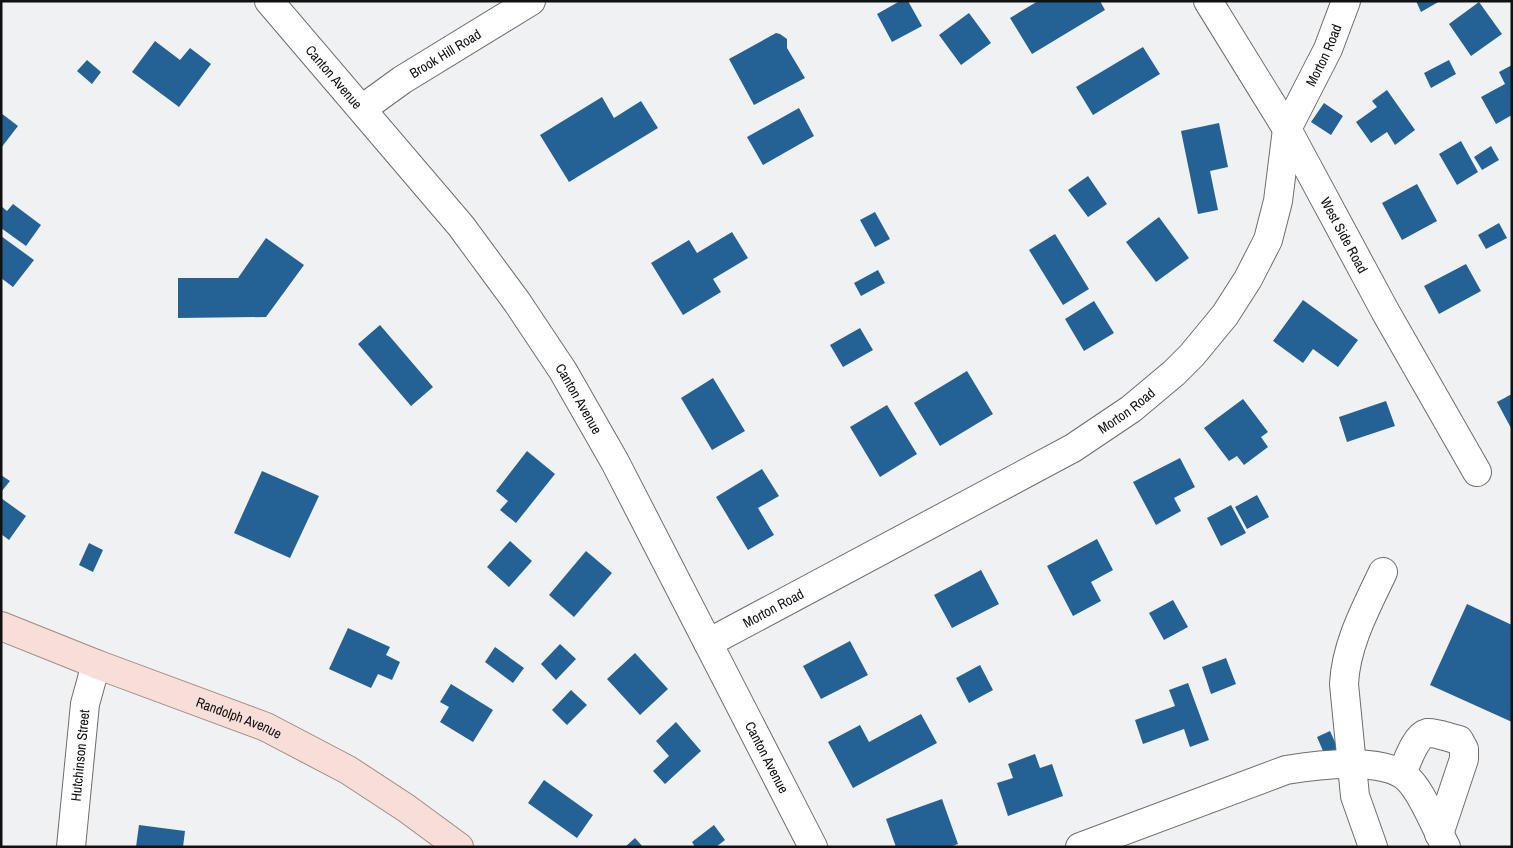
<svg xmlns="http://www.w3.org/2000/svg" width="1513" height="848" font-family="'Archivo Narrow',sans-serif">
	<rect width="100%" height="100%" fill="#f0f1f2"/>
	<path fill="#246296" d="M 900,1 L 908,1 L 922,26 L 892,42 L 877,14 Z
		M 1038,1 L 1100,1 L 1105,10 L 1032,54 L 1010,18 Z
		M 1416,1 L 1440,1 L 1421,12 Z
		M 1479,2 L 1502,34 L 1471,56 L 1449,24 Z
		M 969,13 L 991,43 L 961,65 L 939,35 Z
		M 776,33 L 780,34 L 787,39 L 787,48 L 805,78 L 754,105 L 729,59 Z
		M 155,41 L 180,60 L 190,48 L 211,64 L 179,107 L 132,72 Z
		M 1143,47 L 1160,74 L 1093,115 L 1076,87 Z
		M 87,60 L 101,72 L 92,84 L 77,71 Z
		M 1449,60 L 1456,74 L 1431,88 L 1424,73 Z
		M 1512,65 L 1512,115 L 1496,124 L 1481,97 L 1505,84 L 1499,72 Z
		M 1387,90 L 1415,130 L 1395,145 L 1387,132 L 1371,143 L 1356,122 L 1377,107 L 1372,101 Z
		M 602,97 L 614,118 L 641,101 L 658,128 L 569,182 L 540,135 Z
		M 1324,103 L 1343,116 L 1331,135 L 1311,122 Z
		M 799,108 L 814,136 L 763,165 L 747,137 Z
		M 1,113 L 18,126 L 1,148 Z
		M 1219,123 L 1228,167 L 1210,171 L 1218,210 L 1198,214 L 1181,131 Z
		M 1461,141 L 1478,172 L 1457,185 L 1439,154 Z
		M 1491,146 L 1499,160 L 1482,170 L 1474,157 Z
		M 1088,176 L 1107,204 L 1088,217 L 1068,190 Z
		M 1417,184 L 1437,221 L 1402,240 L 1382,203 Z
		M 13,204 L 41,225 L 26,246 L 1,228 L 1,206 L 7,211 Z
		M 875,212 L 890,239 L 875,247 L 860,220 Z
		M 1159,217 L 1189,258 L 1156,282 L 1126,242 Z
		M 1499,223 L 1507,238 L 1486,249 L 1478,235 Z
		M 732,232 L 748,258 L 713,279 L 721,292 L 683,315 L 651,263 L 689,240 L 697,253 Z
		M 1055,234 L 1089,289 L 1063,305 L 1029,250 Z
		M 1,236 L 34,260 L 13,287 L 1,278 Z
		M 266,238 L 304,265 L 266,317 L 178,318 L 178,278 L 238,278 Z
		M 1466,264 L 1481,291 L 1439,314 L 1424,286 Z
		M 878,270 L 885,283 L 861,296 L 854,283 Z
		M 1303,300 L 1358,340 L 1338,367 L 1313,349 L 1303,363 L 1273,341 Z
		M 1094,301 L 1114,333 L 1084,351 L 1065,319 Z
		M 380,325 L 433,387 L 411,406 L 358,344 Z
		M 860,328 L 873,350 L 843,367 L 830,345 Z
		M 967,371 L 993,414 L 940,446 L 914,403 Z
		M 713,378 L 745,431 L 712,450 L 681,398 Z
		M 1512,394 L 1512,430 L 1497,402 Z
		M 1243,399 L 1268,432 L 1261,437 L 1268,447 L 1244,465 L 1237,456 L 1229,461 L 1204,428 Z
		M 1386,401 L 1395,426 L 1347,442 L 1339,417 Z
		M 887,405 L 917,454 L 880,477 L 850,427 Z
		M 527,451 L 555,474 L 516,523 L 500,510 L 508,501 L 496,491 Z
		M 1180,458 L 1195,487 L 1174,498 L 1181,511 L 1156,525 L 1133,482 Z
		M 762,469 L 779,496 L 758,508 L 774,535 L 748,550 L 716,497 Z
		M 262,471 L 319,496 L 290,558 L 234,533 Z
		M 1,475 L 10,481 L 1,492 Z
		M 1257,495 L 1269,517 L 1247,529 L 1235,507 Z
		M 1,498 L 26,516 L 9,540 L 1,534 Z
		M 1231,505 L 1246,533 L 1221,546 L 1207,518 Z
		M 1097,539 L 1113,570 L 1091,582 L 1101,601 L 1073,616 L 1047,566 Z
		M 510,541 L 532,561 L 509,587 L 487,567 Z
		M 89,543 L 103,550 L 93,572 L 79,565 Z
		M 586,551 L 612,573 L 574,617 L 549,595 Z
		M 981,570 L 999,604 L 952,628 L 934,595 Z
		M 1173,600 L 1188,627 L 1164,640 L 1149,613 Z
		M 1467,604 L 1512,625 L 1512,722 L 1430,685 Z
		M 348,628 L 390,647 L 386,655 L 400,662 L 392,680 L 378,674 L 371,688 L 329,669 Z
		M 850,641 L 868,675 L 821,699 L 803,666 Z
		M 560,644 L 576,659 L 556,680 L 541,664 Z
		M 495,647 L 524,668 L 513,683 L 485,662 Z
		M 635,653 L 668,689 L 640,715 L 607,679 Z
		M 1226,658 L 1236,684 L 1211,694 L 1202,667 Z
		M 980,665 L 993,690 L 969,703 L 956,678 Z
		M 1188,683 L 1209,740 L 1190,747 L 1184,729 L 1143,744 L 1135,720 L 1175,706 L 1169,690 Z
		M 451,684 L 493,710 L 473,742 L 440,722 L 449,707 L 440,702 Z
		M 571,690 L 587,705 L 567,725 L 552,710 Z
		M 921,714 L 937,743 L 853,788 L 828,742 L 860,725 L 869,742 Z
		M 676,722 L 701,751 L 665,784 L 653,771 L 669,756 L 656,741 Z
		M 1330,731 L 1339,751 L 1326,758 L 1317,737 Z
		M 1035,754 L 1040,768 L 1052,764 L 1063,796 L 1008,816 L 997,783 L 1013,778 L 1008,764 Z
		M 544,780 L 593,815 L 577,838 L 528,803 Z
		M 942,799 L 958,844 L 950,847 L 896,847 L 886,819 Z
		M 139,825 L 185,831 L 183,847 L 136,847 Z
		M 714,825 L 725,840 L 716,847 L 695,847 L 692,842 Z
		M 635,838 L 643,847 L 625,847 Z"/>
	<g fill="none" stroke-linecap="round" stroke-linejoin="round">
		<defs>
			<g id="minor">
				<path id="s1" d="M 269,1 L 461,226 L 517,302 L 563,371 L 615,462 L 813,847"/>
				<path id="s2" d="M 1208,1 L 1287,129 L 1385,311 L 1477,472"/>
				<path id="s3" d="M 362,109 L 402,80 L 531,1"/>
				<path id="s4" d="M 708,643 L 1073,448 L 1131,409 L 1174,373 L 1192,355 L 1225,315 L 1248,279 L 1268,240 L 1278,201 L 1287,129 L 1328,49 L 1346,1"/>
				<path d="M 1402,773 C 1407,763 1415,736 1427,733 C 1436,732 1449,738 1459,740 L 1464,749 L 1464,759 L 1439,834"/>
				<path id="s5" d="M 71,847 L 85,704 L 96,664"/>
				<path d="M 1080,847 L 1286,770 C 1316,765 1386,756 1409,780 C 1423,794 1436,828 1446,847"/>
				<path d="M 1373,847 L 1355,796 L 1344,684 C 1346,644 1366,608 1383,572"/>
			</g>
			<g id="major">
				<path id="s6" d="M 1,626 L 96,664 L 266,727 L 348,770 L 406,808 L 459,847"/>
			</g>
		</defs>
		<use href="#minor" stroke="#6d6e6f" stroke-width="30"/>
		<use href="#major" stroke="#a38883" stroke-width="30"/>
		<use href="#minor" stroke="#fff" stroke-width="28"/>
		<use href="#major" stroke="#f7ded9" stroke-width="28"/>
	</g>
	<g text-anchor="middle" stroke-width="5" stroke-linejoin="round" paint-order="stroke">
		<g font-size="14" fill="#101111" stroke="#fff">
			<text dy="5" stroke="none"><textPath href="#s3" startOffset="100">Brook Hill Road</textPath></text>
			<text dy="5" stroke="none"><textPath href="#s4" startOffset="899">Morton Road</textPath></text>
			<text dy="5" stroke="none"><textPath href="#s1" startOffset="100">Canton Avenue</textPath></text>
			<text dy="5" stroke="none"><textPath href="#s2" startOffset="271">West Side Road</textPath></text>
			<text dy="5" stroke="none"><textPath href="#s1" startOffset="505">Canton Avenue</textPath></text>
			<text dy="5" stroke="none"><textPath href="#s4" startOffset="479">Morton Road</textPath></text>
			<text dy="5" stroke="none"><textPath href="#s4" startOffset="74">Morton Road</textPath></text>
			<text dy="5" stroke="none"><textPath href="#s6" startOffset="255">Randolph Avenue</textPath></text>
			<text dy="5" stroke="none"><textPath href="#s5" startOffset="92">Hutchinson Street</textPath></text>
			<text dy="5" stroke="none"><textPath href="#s1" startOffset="910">Canton Avenue</textPath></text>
		</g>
	</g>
	<rect width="1513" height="848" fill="none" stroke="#101111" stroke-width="5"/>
</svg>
